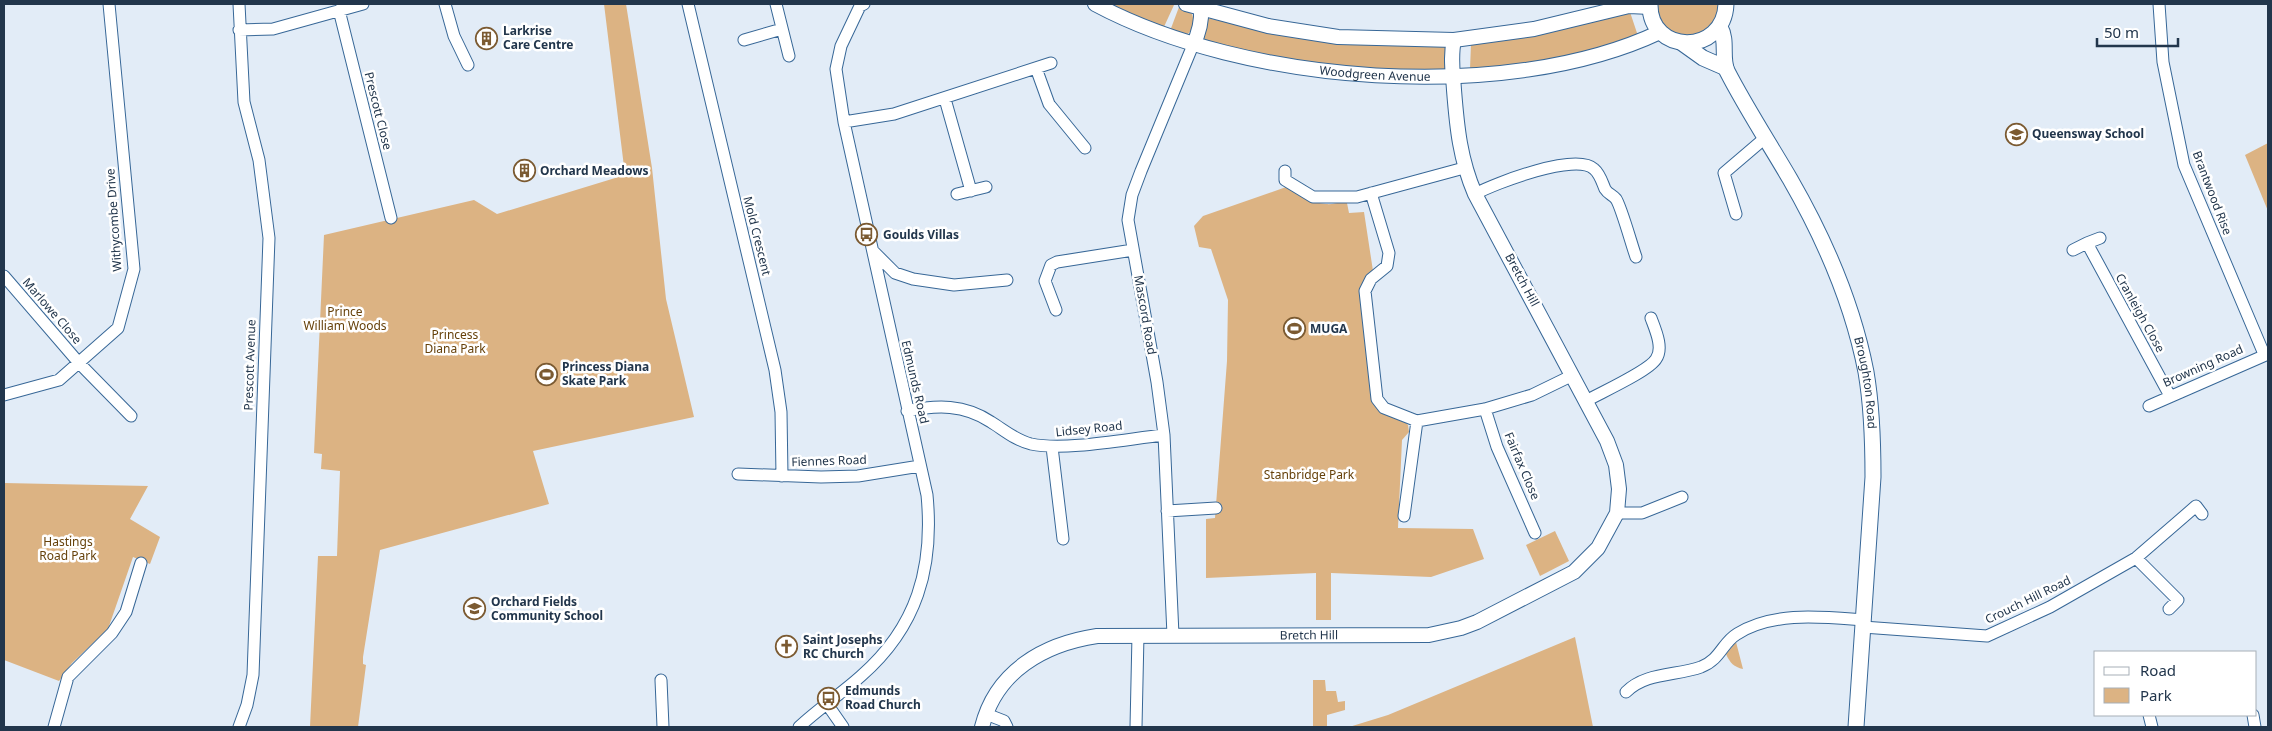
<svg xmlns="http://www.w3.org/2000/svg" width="2272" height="731" font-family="'Noto Sans',sans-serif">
	<rect width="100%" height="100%" fill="#e2ecf7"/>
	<path fill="#dcb383" d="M 604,4 L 626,4 L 652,168 L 666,299 L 694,417 L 533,451 L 549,504 L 380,550 L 363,657 L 363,664 L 366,665 L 358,727 L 310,727 L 318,556 L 337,556 L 340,471 L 321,469 L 322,454 L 314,453 L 324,235 L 474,200 L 497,214 L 625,175 Z
		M 1107,4 L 1170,4 L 1174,5 L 1163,29 Z
		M 1655,4 L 1723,4 L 1713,30 L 1680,38 L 1661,25 Z
		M 1179,7 L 1192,14 C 1195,23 1194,27 1188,34 L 1170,31 Z
		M 1630,12 L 1638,36 C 1583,54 1528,65 1470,69 L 1471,44 L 1545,34 Z
		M 1207,18 C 1287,35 1366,47 1448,45 L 1447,70 L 1427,72 L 1313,65 L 1200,43 L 1206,31 Z
		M 2268,143 L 2268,211 L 2245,155 Z
		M 1289,186 C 1301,195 1311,203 1326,204 C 1333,205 1340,201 1347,203 L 1349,213 L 1364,212 L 1373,271 L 1367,277 L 1373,399 L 1400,417 L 1408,425 L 1409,432 L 1402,440 L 1398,528 L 1473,529 L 1484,559 L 1431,577 L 1331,573 L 1331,620 L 1316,620 L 1316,573 L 1206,578 L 1206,519 L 1215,518 L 1227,361 L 1228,300 L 1211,249 L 1199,247 L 1194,226 L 1203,216 Z
		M 4,483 L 148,486 L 130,519 L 160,537 L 150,564 L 133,557 L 108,629 L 72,663 L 59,681 L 4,660 Z
		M 1555,531 L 1569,561 L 1540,576 L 1526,545 Z
		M 1575,637 L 1593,727 L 1349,727 L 1388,715 Z
		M 1736,642 L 1743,669 C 1734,667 1730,663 1726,654 Z
		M 1313,680 L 1325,680 L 1326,691 L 1336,691 L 1338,702 L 1345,701 L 1345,710 L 1327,715 L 1327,727 L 1313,727 Z"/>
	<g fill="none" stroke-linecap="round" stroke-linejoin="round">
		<defs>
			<path id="minor" d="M 239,4 L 244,102 L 259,160 L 269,238 L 253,675 L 247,705 L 239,727
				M 445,4 L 454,36 L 468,65
				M 688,4 L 775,370 L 781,412 L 782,476
				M 776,4 L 789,56
				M 2159,4 L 2163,62 L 2184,165 L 2264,354
				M 339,10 L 391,218
				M 239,30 L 273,29 L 363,4
				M 744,40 L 782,29
				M 1036,68 L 1049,104 L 1085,148
				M 945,99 L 971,191
				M 844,122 L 894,114 L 1051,63
				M 1285,171 L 1285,180 L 1313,197 L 1357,197 L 1464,168
				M 1371,193 L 1389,253 L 1387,266 L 1371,279 L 1365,291 L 1377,399 L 1384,408 L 1417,421
				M 957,194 L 986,187
				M 1475,194 C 1496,183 1576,152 1594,169 C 1600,174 1602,182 1605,189 C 1608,194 1613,195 1616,199 C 1621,206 1632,246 1636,257
				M 1736,214 L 1724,173 L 1765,138
				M 2100,238 L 2087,243 L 2170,396
				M 2073,250 L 2087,243
				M 873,251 L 895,273 L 913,279 L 954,285 L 1007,280
				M 4,276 L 79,363 L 131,416
				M 1056,310 L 1045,281 L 1051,265 L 1057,262 L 1133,250
				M 4,395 L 59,380 L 118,328 L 134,269 L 109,4
				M 1586,401 C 1600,393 1649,371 1656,359 C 1664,348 1655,329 1651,318
				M 2149,406 L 2268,354
				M 1485,409 L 1497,447 L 1535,533
				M 907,411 C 937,405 964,404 991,422 C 1004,430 1015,440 1031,444 C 1066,451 1126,439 1164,435
				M 1052,447 L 1063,539
				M 738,474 L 821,477 L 858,476 L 920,466
				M 1167,511 L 1216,508
				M 1617,513 L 1642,513 L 1682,497
				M 1404,516 L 1417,421 L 1485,409 L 1532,395 L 1571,376
				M 2136,558 L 2178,600 L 2169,609
				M 1863,627 L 1987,636 L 2050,607 L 2136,558 L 2196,506 L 2202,514
				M 1173,635 L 1164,435 L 1157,382 L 1128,220 L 1132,195 L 1141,171 L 1193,45
				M 661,680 L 663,727
				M 1626,692 C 1646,672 1676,676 1701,667 C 1721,659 1722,643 1737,634 C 1773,611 1823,617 1864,620
				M 827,704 L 843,727
				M 986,714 L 1004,721 L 1007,727
				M 2149,715 L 2152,727
				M 2253,715 L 2255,727
				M 54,727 L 68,677 L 112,633 L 126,612 L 141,563
				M 799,727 C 818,709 841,694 861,676 C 917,627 934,568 927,495 L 844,122 L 836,69 L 841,46 L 860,6 L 864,4
				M 1136,727 L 1138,635"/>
			<g id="tertiary">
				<path id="s1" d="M 1095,4 C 1244,84 1506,105 1660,32"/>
				<path d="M 1186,4 L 1268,26 L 1338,37 L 1454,40 L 1534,29 L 1629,6 L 1650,7"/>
				<path d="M 1193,45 C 1199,33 1202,23 1201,9"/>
				<path id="s2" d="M 982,727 C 996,671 1044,644 1097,636 L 1429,635 L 1461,628 L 1477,622 L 1574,572 L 1598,548 L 1617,513 L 1619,489 L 1616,465 L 1607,441 L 1475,194 C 1460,159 1457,128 1454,90 C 1453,73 1450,57 1454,40"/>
			</g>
			<g id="secondary">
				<path d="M 1650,4 C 1649,55 1724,56 1726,4"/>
				<path id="s3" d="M 1720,27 C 1728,41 1721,57 1727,71 C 1746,108 1769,143 1790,179 C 1824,238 1853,305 1866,372 C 1872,407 1873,442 1873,477 L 1856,727"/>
				<path d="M 1682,43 L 1703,58 L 1726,68"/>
			</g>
		</defs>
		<use href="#minor" stroke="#376797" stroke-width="13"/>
		<use href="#tertiary" stroke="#376797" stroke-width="16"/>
		<use href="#secondary" stroke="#376797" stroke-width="17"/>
		<use href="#minor" stroke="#fff" stroke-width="11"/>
		<use href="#tertiary" stroke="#fff" stroke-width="14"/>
		<use href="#secondary" stroke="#fff" stroke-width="15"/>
	</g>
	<defs>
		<symbol id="building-ring" viewBox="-11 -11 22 22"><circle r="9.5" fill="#fff" stroke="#7b5a31" stroke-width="1.5"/><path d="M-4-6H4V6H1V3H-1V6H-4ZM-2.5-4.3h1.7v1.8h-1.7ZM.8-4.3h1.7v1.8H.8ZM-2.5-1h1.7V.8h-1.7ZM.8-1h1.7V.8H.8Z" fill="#7b5a31"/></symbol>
		<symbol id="school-ring" viewBox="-11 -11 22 22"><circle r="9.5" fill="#fff" stroke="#7b5a31" stroke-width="1.5"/><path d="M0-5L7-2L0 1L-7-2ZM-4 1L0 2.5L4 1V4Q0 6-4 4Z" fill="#7b5a31"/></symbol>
		<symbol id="bus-ring" viewBox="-11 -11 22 22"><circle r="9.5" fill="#fff" stroke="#7b5a31" stroke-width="1.5"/><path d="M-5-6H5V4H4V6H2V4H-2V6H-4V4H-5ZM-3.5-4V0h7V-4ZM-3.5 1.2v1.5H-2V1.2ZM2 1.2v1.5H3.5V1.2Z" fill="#7b5a31"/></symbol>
		<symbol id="stadium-ring" viewBox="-11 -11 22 22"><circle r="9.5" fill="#fff" stroke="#7b5a31" stroke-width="1.5"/><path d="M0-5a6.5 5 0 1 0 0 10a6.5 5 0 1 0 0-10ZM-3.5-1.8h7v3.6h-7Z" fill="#7b5a31"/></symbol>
		<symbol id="church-ring" viewBox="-11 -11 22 22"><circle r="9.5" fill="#fff" stroke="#7b5a31" stroke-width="1.5"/><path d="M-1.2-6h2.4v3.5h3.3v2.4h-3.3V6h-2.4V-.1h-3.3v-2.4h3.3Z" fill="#7b5a31"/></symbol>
	</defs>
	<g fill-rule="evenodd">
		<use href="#building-ring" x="474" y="26" width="25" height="25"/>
		<use href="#school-ring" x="2004" y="122" width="25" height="25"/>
		<use href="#building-ring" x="512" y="158" width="25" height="25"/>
		<use href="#bus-ring" x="854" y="222" width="25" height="25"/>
		<use href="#stadium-ring" x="1282" y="316" width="25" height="25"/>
		<use href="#stadium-ring" x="534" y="362" width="25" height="25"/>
		<use href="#school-ring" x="462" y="596" width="25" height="25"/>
		<use href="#church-ring" x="774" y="634" width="25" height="25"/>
		<use href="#bus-ring" x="816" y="686" width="25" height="25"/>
	</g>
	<g text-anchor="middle" stroke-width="5" stroke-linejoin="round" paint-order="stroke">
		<g font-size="12" font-weight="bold" fill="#22364c" stroke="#fff" text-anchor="start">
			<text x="503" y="35">Larkrise<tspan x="503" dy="14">Care Centre</tspan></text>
			<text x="2032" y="138">Queensway School</text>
			<text x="540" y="175">Orchard Meadows</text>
			<text x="883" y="239">Goulds Villas</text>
			<text x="1310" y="333">MUGA</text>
			<text x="562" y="371">Princess Diana<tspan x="562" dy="14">Skate Park</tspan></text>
			<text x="491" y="606">Orchard Fields<tspan x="491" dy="14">Community School</tspan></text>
			<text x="803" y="644">Saint Josephs<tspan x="803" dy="14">RC Church</tspan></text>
			<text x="845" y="695">Edmunds<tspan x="845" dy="14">Road Church</tspan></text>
		</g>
		<g font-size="12" fill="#22364c" stroke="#fff">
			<text dy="4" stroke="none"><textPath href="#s1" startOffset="291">Woodgreen Avenue</textPath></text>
			<text transform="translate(378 111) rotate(76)" y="4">Prescott Close</text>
			<text transform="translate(2212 193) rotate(69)" y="4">Brantwood Rise</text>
			<text transform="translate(114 220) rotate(-94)" y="4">Withycombe Drive</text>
			<text transform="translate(757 236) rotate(76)" y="4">Mold Crescent</text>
			<text transform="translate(1522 280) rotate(62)" y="4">Bretch Hill</text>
			<text transform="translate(52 311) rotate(49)" y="4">Marlowe Close</text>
			<text transform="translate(2140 313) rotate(61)" y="4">Cranleigh Close</text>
			<text transform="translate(1145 315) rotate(80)" y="4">Mascord Road</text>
			<text transform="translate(250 365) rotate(-88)" y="4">Prescott Avenue</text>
			<text transform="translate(2203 366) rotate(-24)" y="4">Browning Road</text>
			<text transform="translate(915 382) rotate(77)" y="4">Edmunds Road</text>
			<text dy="4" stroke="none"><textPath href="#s3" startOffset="389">Broughton Road</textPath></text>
			<text transform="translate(1089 429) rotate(-6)" y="4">Lidsey Road</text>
			<text transform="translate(829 461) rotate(-2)" y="4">Fiennes Road</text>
			<text transform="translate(1522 466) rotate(67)" y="4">Fairfax Close</text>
			<text transform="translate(2028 600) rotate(-26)" y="4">Crouch Hill Road</text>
			<text dy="4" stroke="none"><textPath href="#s2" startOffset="368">Bretch Hill</textPath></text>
		</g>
		<g font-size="12" fill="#66410a" stroke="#fff">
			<text x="345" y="316">Prince<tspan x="345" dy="14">William Woods</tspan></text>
			<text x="455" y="339">Princess<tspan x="455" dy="14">Diana Park</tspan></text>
			<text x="1309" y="479">Stanbridge Park</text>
			<text x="68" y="546">Hastings<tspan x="68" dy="14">Road Park</tspan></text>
		</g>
	</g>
	<rect width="2272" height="731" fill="none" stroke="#22364c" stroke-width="10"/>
	<rect x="2094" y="651" width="162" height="65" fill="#ffffff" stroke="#a7afb7"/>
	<rect x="2104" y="667" width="25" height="8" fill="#ffffff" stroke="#a7afb7"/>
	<text x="2140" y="676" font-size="15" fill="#22364c">Road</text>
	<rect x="2104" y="688" width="25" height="15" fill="#dcb383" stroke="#a7afb7"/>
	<text x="2140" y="701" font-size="15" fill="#22364c">Park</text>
	<path d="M2097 38v8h81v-8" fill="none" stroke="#22364c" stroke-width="2.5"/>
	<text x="2104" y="38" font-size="15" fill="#22364c" stroke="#ffffff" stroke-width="4" paint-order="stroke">50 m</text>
</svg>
